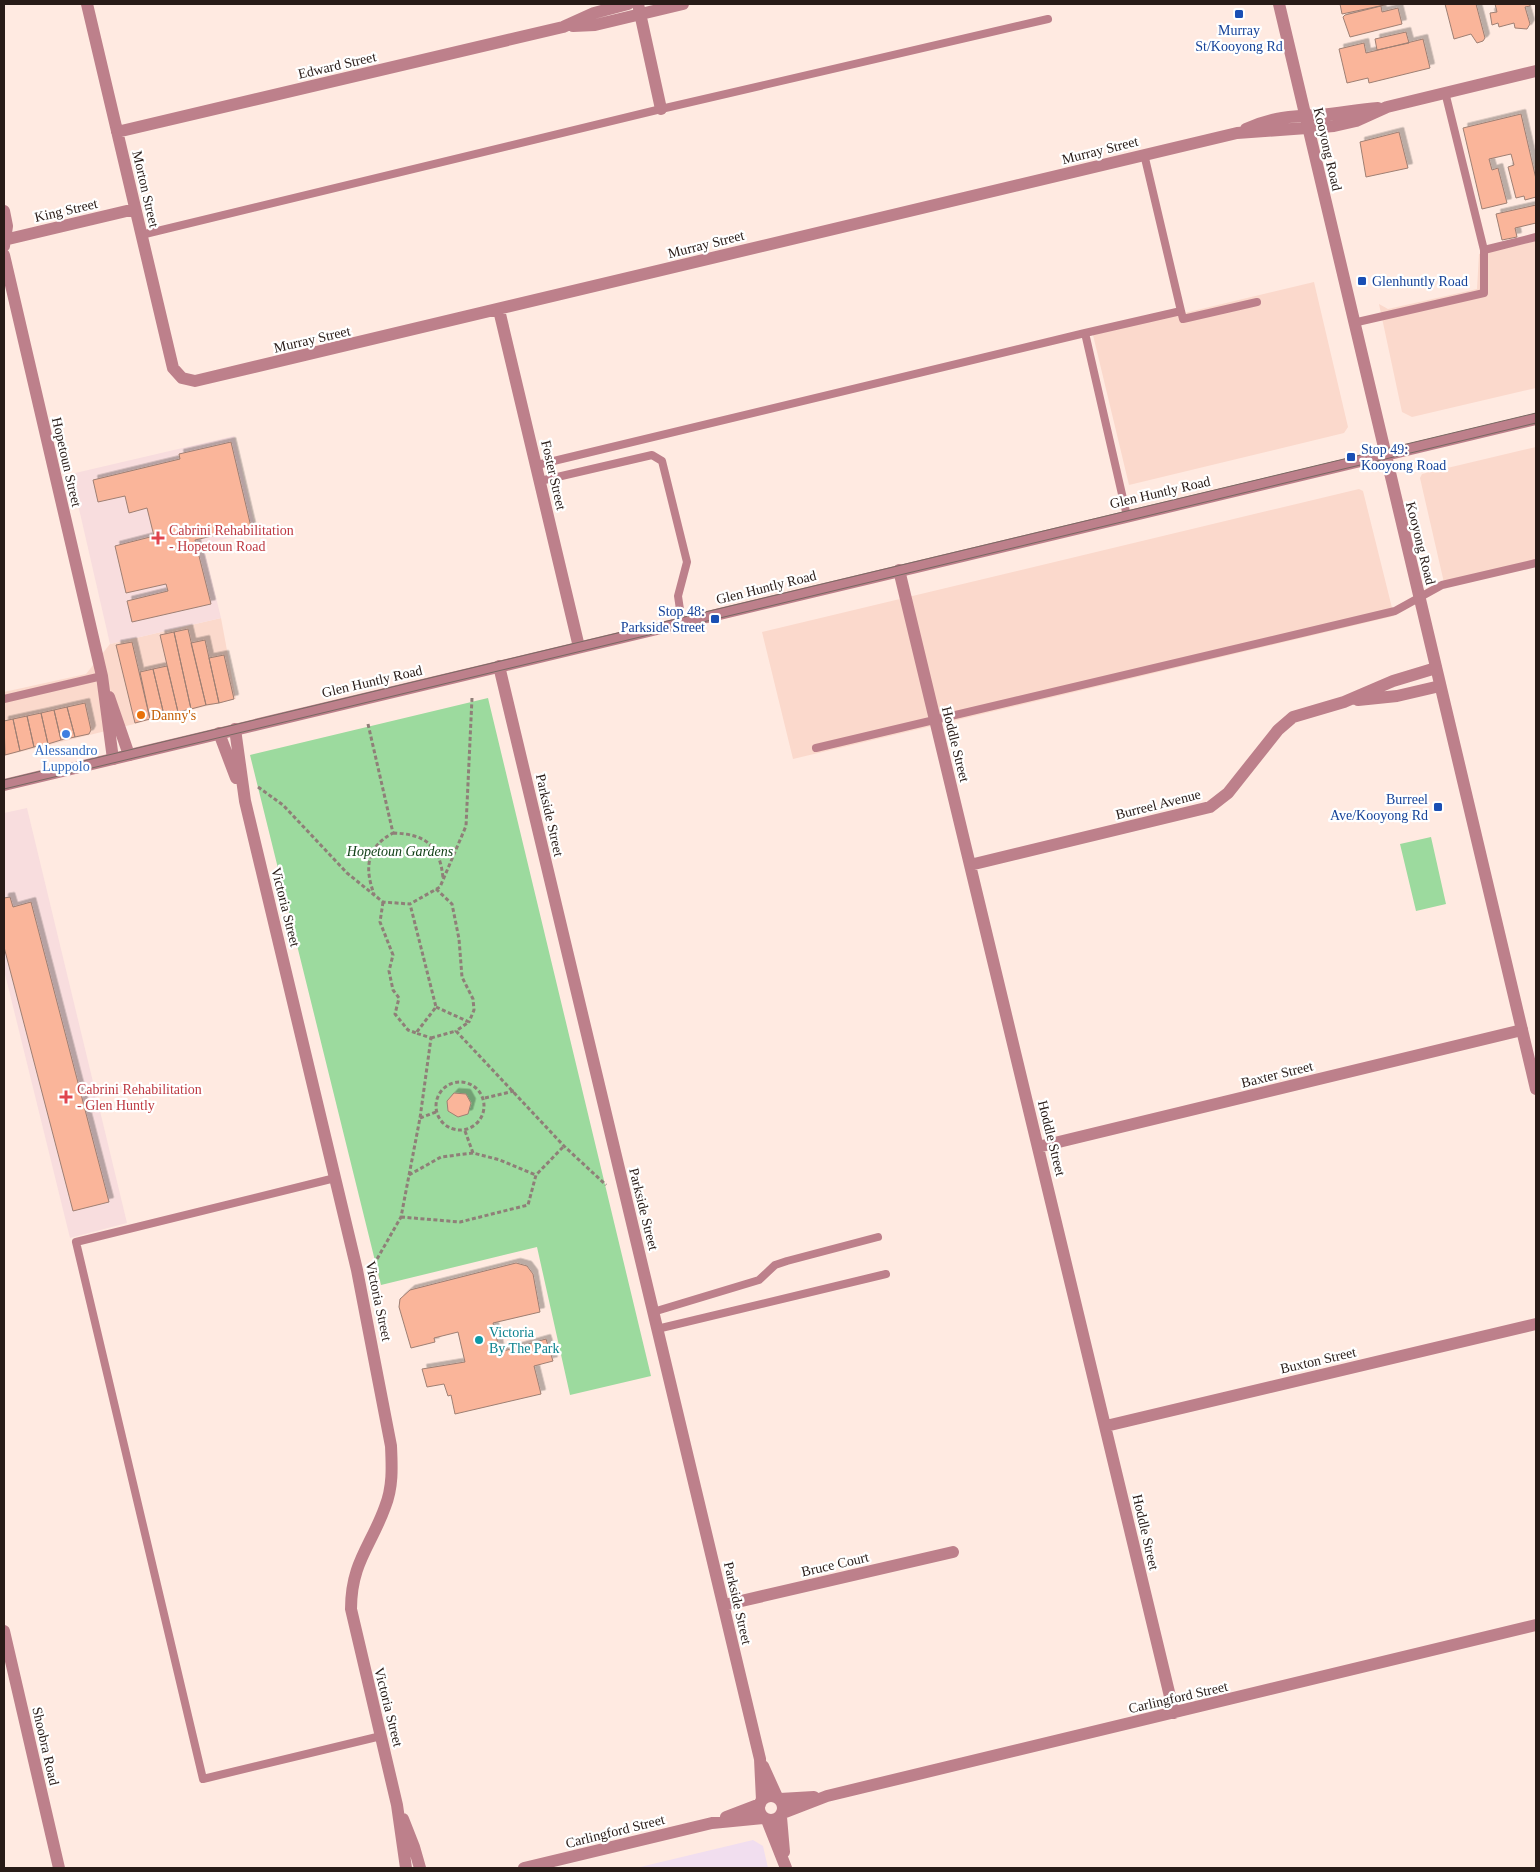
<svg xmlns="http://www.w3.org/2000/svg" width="1540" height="1872" font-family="Georgia,serif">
	<defs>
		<filter id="shadow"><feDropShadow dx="4.5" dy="-4.5" stdDeviation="0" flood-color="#0004"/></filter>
	</defs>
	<rect width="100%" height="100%" fill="#ffeae1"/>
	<path fill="#fbd9cc" d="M 1536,241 L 1536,388 L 1412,417 L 1402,412 L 1379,304 L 1388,309 L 1477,289 L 1479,254 Z
		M 1314,282 L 1348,427 L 1344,433 L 1129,485 L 1093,335 Z
		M 1536,447 L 1536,566 L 1445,587 L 1420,478 L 1422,474 Z
		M 1359,489 L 1363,491 L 1394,616 L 793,759 L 762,632 Z
		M 221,618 L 236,699 L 4,756 L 4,692 L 86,674 L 110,644 Z"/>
	<path fill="#f1deef" d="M 753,1840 L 763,1846 L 768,1868 L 636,1868 Z"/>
	<path fill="#f8ddde" d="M 234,436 L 256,532 L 203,544 L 221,618 L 110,644 L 71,474 Z
		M 27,808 L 127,1223 L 70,1238 L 4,970 L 4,813 Z"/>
	<path fill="#9cda9e" d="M 488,698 L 651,1376 L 570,1395 L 537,1247 L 381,1285 L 250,755 Z
		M 1431,837 L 1446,904 L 1416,911 L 1400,844 Z"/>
	<path fill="#fab59a" stroke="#9e7f73" filter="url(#shadow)" d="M 1340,4 L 1389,4 L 1342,14 Z
		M 1445,4 L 1476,4 L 1485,38 L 1483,41 L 1477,43 L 1471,34 L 1454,39 Z
		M 1495,4 L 1530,4 L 1530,6 L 1525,7 L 1530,24 L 1527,29 L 1515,28 L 1514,23 L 1499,27 L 1498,23 L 1492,25 L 1490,13 L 1497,12 Z
		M 1381,6 L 1382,12 L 1398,8 L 1402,24 L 1350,37 L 1343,17 L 1345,15 Z
		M 1406,32 L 1409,43 L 1377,50 L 1375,39 Z
		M 1423,39 L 1430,68 L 1369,83 L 1368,78 L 1347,83 L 1339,49 L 1364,43 L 1366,53 Z
		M 1521,114 L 1536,179 L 1536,197 L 1525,200 L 1524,196 L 1516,198 L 1508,167 L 1514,165 L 1511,154 L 1489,159 L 1492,170 L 1498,168 L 1507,203 L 1482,209 L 1463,128 Z
		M 1399,132 L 1408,168 L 1366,177 L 1360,142 Z
		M 1536,205 L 1536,223 L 1515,228 L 1517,237 L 1502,240 L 1496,214 Z
		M 231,442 L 251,527 L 195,540 L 211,604 L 132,622 L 127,601 L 168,591 L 166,584 L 126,593 L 115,546 L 154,536 L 147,508 L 129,513 L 125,496 L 98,502 L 93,480 L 180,459 L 179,454 Z
		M 188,629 L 206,705 L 191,709 L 174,632 Z
		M 174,632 L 191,709 L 178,712 L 160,635 Z
		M 205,640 L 219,703 L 206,705 L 191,643 Z
		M 132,642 L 150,719 L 135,723 L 116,645 Z
		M 224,655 L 234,699 L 219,703 L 209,658 Z
		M 167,666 L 178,712 L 164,715 L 153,669 Z
		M 153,669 L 164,715 L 150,719 L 140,672 Z
		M 85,703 L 91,730 L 89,734 L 75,737 L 67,707 Z
		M 67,707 L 75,737 L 61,740 L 54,710 Z
		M 54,710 L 61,740 L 48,744 L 41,713 Z
		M 41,713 L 48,744 L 34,747 L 27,716 Z
		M 27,716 L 34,747 L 20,751 L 13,719 Z
		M 13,719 L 20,751 L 5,755 L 4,721 Z
		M 10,897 L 13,907 L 31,902 L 109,1202 L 73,1211 L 4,947 L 4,898 Z
		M 454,1093 L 466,1094 L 471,1103 L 468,1114 L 458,1117 L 448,1111 L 447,1101 Z
		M 516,1263 L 527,1266 L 533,1274 L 540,1312 L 493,1323 L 500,1352 L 546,1339 L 553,1361 L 534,1366 L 541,1394 L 455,1414 L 451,1395 L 448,1396 L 444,1384 L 427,1387 L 422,1369 L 465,1362 L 458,1332 L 434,1338 L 435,1342 L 411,1348 L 399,1307 L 400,1299 L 410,1290 Z"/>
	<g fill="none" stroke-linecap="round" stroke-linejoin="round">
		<path stroke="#8f7f78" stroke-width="3" stroke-dasharray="4 2.5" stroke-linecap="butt" d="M 368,724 L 393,833 C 367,847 364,867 374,894
			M 258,787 L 283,805 L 347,873 L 383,902 L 410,904 L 440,887 L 466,826 L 472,698
			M 393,833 C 426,834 440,846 443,878
			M 436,889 L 452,904 L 459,939 L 462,977 L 473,999 L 474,1010 L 469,1022
			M 383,902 L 380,922 L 393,955 L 389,971 L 393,990 L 399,998 L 395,1014 L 408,1030 L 416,1033
			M 436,1007 L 469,1022 L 456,1031 L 564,1146 L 606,1185
			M 431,1038 L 456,1031
			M436 1106a24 24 0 1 1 48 0a24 24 0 1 1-48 0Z
			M 485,1098 L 514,1091
			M 420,1118 L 436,1112
			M 465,1131 L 473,1153 L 500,1160 L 536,1175
			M 409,1175 L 441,1157 L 473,1153
			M 401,1217 L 460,1222 L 528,1205 L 536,1175 L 564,1146
			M 372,1263 L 377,1259 L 401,1217 L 420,1118 L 431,1038 L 416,1033 L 436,1007 L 410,904"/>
		<path stroke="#bd808b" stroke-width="8" d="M 1445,92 L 1484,250 L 1536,237
			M 141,235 L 661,109 L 1048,19
			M 1181,311 L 1183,319 L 1257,302
			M 1353,323 L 1484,293 L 1484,250
			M 1085,333 L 1181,311 L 1144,154
			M 537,465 L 1085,333 L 1127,516
			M 540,481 L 652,455 L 662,461 L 687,562 L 678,596 L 682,623
			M 4,699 L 102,676
			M 816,748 L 1395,611 L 1442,585 L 1536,563
			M 335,1178 L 76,1242 L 203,1779 L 381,1736
			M 653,1312 L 759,1280 L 775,1265 L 787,1261 L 878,1237
			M 657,1329 L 886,1274"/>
		<path stroke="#bd808b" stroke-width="12" d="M 87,4 L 173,368 L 182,378 L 195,381 L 1237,133 L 1334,126 L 1356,121 L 1387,107 L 1536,71
			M 638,4 L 661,109
			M 573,26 L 595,25 L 683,4
			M 1246,129 C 1273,117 1291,116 1319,115 C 1339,114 1358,109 1378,108
			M 117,132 L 563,27 L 594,13 L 628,4
			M 4,211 L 7,226 L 4,246
			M 4,240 L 135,209
			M 4,255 L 102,676 L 113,759
			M 499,310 L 579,647
			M 899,570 L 1174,1713
			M 499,666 L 760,1759 L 762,1800
			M 109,697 L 129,755
			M 1358,700 L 1397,696 L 1440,686
			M 235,729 L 245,801 L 357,1270 L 391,1446 C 392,1467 393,1487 385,1507 C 371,1546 351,1563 351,1609 L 397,1805 L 406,1868
			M 219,733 L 236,778
			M 970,865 L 1210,807 L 1228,793 L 1278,730 L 1293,717 L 1344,702 L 1393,681 L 1436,668
			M 1038,1147 L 1522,1030
			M 1106,1426 L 1536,1324
			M 724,1605 L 953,1552
			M 4,1631 L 59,1868
			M 763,1766 L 777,1797
			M759 1808a12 12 0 1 1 24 0a12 12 0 1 1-24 0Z
			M 780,1799 L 814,1797
			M 783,1813 L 827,1796 L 1536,1625
			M 726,1817 L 760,1804
			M 781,1817 L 784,1852
			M 403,1819 L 414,1847 L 420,1868
			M 767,1820 L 786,1868
			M 524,1868 L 712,1823 L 763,1818"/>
		<path stroke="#bd808b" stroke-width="12" d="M 1279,4 L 1536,1089
			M 4,785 L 1536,419"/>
		<path stroke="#796963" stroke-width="1" d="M 4,780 L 1536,413
			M 4,789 L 1536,423"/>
	</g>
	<g fill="#1a4fb4" stroke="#fff" stroke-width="2">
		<rect x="1234" y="9" width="10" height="10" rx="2.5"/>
		<rect x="1357" y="276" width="10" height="10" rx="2.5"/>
		<rect x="1346" y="452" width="10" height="10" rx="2.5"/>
		<rect x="710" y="614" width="10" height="10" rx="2.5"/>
		<rect x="1433" y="802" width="10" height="10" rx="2.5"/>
	</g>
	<g fill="#e0444e" stroke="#fff" stroke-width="2">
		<path d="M155.5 530.5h5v5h5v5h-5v5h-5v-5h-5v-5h5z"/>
		<path d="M63.5 1089.5h5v5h5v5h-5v5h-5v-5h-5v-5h5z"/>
	</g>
	<circle fill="#e8710a" stroke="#fff" stroke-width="2" cx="141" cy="715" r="5"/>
	<circle fill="#3f7fe0" stroke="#fff" stroke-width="2" cx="66" cy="734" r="5"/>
	<circle fill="#0f9aa8" stroke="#fff" stroke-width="2" cx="479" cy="1340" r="5"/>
	<g text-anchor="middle" stroke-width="4.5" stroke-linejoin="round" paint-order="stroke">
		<g font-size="14" fill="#164399" stroke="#fff" text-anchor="start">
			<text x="1239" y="35" text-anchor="middle">Murray<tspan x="1239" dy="16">St/Kooyong Rd</tspan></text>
			<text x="1372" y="286">Glenhuntly Road</text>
			<text x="1361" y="454">Stop 49:<tspan x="1361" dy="16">Kooyong Road</tspan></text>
			<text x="705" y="616" text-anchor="end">Stop 48:<tspan x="705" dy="16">Parkside Street</tspan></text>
			<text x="1428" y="804" text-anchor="end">Burreel<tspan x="1428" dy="16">Ave/Kooyong Rd</tspan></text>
		</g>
		<g font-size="14" fill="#281b17" stroke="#fff">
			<text transform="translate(337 65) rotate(-13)" y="5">Edward Street</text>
			<text transform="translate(1328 149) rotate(77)" y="5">Kooyong Road</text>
			<text transform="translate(1100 150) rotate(-14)" y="5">Murray Street</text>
			<text transform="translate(146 189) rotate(77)" y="5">Morton Street</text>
			<text transform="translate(66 210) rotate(-13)" y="5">King Street</text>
			<text transform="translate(706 244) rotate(-14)" y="5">Murray Street</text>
			<text transform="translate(312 339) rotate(-13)" y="5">Murray Street</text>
			<text transform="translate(67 462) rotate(77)" y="5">Hopetoun Street</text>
			<text transform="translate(554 475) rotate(77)" y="5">Foster Street</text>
			<text transform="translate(1160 492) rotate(-13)" y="5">Glen Huntly Road</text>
			<text transform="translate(1421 543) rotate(76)" y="5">Kooyong Road</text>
			<text transform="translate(766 587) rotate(-14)" y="5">Glen Huntly Road</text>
			<text transform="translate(372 681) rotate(-13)" y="5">Glen Huntly Road</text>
			<text transform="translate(956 744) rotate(76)" y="5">Hoddle Street</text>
			<text transform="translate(1158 804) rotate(-14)" y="5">Burreel Avenue</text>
			<text transform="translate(550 815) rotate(77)" y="5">Parkside Street</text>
			<text transform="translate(286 907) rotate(76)" y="5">Victoria Street</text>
			<text transform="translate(1277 1074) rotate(-14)" y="5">Baxter Street</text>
			<text transform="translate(1052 1138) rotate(76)" y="5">Hoddle Street</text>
			<text transform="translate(644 1209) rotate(76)" y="5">Parkside Street</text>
			<text transform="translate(379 1301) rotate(78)" y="5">Victoria Street</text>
			<text transform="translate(1318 1360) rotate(-13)" y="5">Buxton Street</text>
			<text transform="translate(1146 1532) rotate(77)" y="5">Hoddle Street</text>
			<text transform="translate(835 1564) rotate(-13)" y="5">Bruce Court</text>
			<text transform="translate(738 1603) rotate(77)" y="5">Parkside Street</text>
			<text transform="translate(1178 1697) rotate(-13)" y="5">Carlingford Street</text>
			<text transform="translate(389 1707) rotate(76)" y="5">Victoria Street</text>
			<text transform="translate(46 1746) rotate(77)" y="5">Shoobra Road</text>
			<text transform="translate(615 1831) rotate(-14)" y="5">Carlingford Street</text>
		</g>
		<g font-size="14" fill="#be3a42" stroke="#fff" text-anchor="start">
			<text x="169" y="535">Cabrini Rehabilitation<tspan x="169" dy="16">- Hopetoun Road</tspan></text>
			<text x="77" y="1094">Cabrini Rehabilitation<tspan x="77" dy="16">- Glen Huntly</tspan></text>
		</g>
		<g font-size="14" fill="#c56008" stroke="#fff" text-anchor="start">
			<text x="151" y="720">Danny's</text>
		</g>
		<g font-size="14" fill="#366cbe" stroke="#fff">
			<text x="66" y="755">Alessandro<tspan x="66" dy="16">Luppolo</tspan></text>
		</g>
		<g font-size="14" font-style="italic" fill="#124118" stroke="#fff">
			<text x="400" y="856">Hopetoun Gardens</text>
		</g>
		<g font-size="14" fill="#0d838f" stroke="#fff" text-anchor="start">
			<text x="489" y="1337">Victoria<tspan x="489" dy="16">By The Park</tspan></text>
		</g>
	</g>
	<rect width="1540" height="1872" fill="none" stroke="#281b17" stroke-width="10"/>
</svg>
